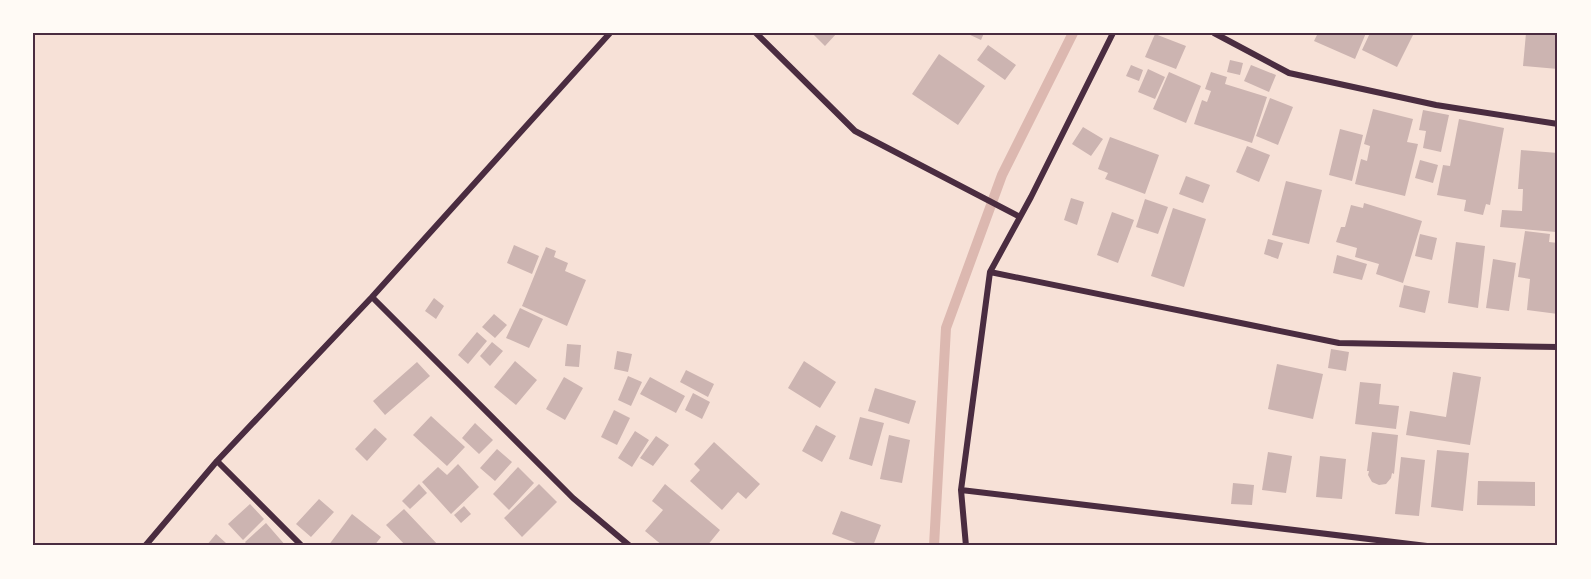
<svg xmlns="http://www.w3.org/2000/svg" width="1591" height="579" font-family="Montserrat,sans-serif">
	<rect width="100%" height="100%" fill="#f7e1d7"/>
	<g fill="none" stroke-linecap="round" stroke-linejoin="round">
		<path stroke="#dcb8b0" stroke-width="10" d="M 934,546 L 946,328 L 1002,175 L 1073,33"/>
	</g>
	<path fill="#ccb4b1" d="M 812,33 L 837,33 L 825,46 Z
		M 966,33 L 984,33 L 981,40 Z
		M 1318,33 L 1366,33 L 1355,59 L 1314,41 Z
		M 1370,33 L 1414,33 L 1397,67 L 1362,50 Z
		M 1526,33 L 1558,33 L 1558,69 L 1523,66 Z
		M 1155,34 L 1186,46 L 1176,69 L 1145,57 Z
		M 988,45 L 1016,65 L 1005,80 L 977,60 Z
		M 939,54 L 985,86 L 958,125 L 912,94 Z
		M 1230,60 L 1243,63 L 1240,75 L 1227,72 Z
		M 1131,65 L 1143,70 L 1139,81 L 1126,76 Z
		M 1251,65 L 1276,75 L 1269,92 L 1244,81 Z
		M 1148,69 L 1165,77 L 1155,99 L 1138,92 Z
		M 1169,72 L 1201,86 L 1186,123 L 1153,109 Z
		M 1211,72 L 1227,77 L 1225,84 L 1267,97 L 1252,143 L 1194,124 L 1202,100 L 1207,102 L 1211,91 L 1205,89 Z
		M 1270,98 L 1293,107 L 1278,145 L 1256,136 Z
		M 1373,109 L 1413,119 L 1407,142 L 1418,144 L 1405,196 L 1355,184 L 1361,159 L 1367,161 L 1370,146 L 1364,144 Z
		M 1423,110 L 1449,115 L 1441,152 L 1423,148 L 1426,131 L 1419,130 Z
		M 1459,119 L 1504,128 L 1490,205 L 1486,204 L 1483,215 L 1464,211 L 1466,200 L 1437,195 L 1443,165 L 1450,166 Z
		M 1083,127 L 1103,139 L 1091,156 L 1072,144 Z
		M 1340,129 L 1363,135 L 1352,181 L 1329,175 Z
		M 1110,137 L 1159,155 L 1145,194 L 1105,179 L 1108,173 L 1098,169 Z
		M 1247,146 L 1270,155 L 1259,182 L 1236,172 Z
		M 1521,150 L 1558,153 L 1556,232 L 1500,227 L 1502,210 L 1522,211 L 1523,189 L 1518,189 Z
		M 1420,160 L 1438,165 L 1433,183 L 1415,178 Z
		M 1186,176 L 1210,185 L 1203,203 L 1179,194 Z
		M 1286,181 L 1322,190 L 1309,244 L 1272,235 Z
		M 1071,198 L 1084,202 L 1077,225 L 1064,220 Z
		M 1145,199 L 1168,207 L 1158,234 L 1136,227 Z
		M 1364,203 L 1422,221 L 1403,283 L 1376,274 L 1379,264 L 1355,257 L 1357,248 L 1336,242 L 1341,227 L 1345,227 L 1351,205 L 1363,208 Z
		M 1173,208 L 1206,219 L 1184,287 L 1151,276 Z
		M 1112,212 L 1134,220 L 1118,263 L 1097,255 Z
		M 1525,231 L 1550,234 L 1549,242 L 1558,243 L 1558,314 L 1527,310 L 1530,279 L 1518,277 Z
		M 1420,234 L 1437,238 L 1432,260 L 1415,256 Z
		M 1268,239 L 1283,243 L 1278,259 L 1264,254 Z
		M 1456,242 L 1485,246 L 1478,308 L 1448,303 Z
		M 514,245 L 539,256 L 532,274 L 507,263 Z
		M 546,247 L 556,251 L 554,257 L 568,263 L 565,271 L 586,280 L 567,326 L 522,306 Z
		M 1337,255 L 1367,264 L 1362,280 L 1333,273 Z
		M 1493,259 L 1516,263 L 1509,311 L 1486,308 Z
		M 1404,285 L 1430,291 L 1425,313 L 1399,307 Z
		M 434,298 L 444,306 L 436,319 L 425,311 Z
		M 520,308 L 543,319 L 529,348 L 506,338 Z
		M 494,314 L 507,325 L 495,338 L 482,327 Z
		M 477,332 L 487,341 L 468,364 L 458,355 Z
		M 492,342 L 503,351 L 490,366 L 480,356 Z
		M 567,344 L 581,345 L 579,367 L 565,366 Z
		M 1331,349 L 1349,352 L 1346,371 L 1328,368 Z
		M 617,351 L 632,354 L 628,372 L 614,369 Z
		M 515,361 L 537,380 L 516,405 L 494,387 Z
		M 804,361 L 836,382 L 820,408 L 788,388 Z
		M 417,362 L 430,376 L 385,415 L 373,401 Z
		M 1277,364 L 1323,374 L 1313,419 L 1268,409 Z
		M 686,370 L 714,384 L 708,397 L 680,382 Z
		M 1453,372 L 1481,377 L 1470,445 L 1406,435 L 1410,411 L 1446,417 Z
		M 628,376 L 642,382 L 631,406 L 618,400 Z
		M 564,377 L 583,388 L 565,420 L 546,409 Z
		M 650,377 L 685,396 L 676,413 L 640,394 Z
		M 1360,382 L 1381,384 L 1379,404 L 1399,406 L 1396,429 L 1355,424 Z
		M 875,388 L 916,401 L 909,424 L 868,411 Z
		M 693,393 L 710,402 L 702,419 L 685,410 Z
		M 614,410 L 630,418 L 617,445 L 601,437 Z
		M 431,416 L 465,447 L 447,466 L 413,435 Z
		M 860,417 L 884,423 L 872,466 L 849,459 Z
		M 475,423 L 493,440 L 479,454 L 462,438 Z
		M 816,425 L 836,436 L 822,462 L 802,451 Z
		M 375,428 L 387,439 L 367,461 L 355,449 Z
		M 635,431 L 649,440 L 632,467 L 618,458 Z
		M 1372,432 L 1398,435 L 1394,474 L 1392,473 L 1391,478 L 1386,484 L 1379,485 L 1372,482 L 1368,475 L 1369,471 L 1367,471 Z
		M 889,435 L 910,440 L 902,483 L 880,479 Z
		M 656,436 L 669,445 L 653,466 L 640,458 Z
		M 714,442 L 760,484 L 746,499 L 738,492 L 722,510 L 690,481 L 700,470 L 694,464 Z
		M 497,449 L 512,462 L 495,481 L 480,468 Z
		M 1437,450 L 1469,453 L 1463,511 L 1431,507 Z
		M 1268,452 L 1292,456 L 1286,493 L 1262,490 Z
		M 1320,456 L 1346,459 L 1342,499 L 1316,497 Z
		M 1401,457 L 1425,460 L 1419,516 L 1395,514 Z
		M 458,464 L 479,487 L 451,514 L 422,482 L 438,467 L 447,475 Z
		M 518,467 L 534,483 L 509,510 L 493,494 Z
		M 1478,481 L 1535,482 L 1535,506 L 1477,505 Z
		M 1233,483 L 1254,485 L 1252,505 L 1231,504 Z
		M 419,484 L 427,493 L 410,509 L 402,501 Z
		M 539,484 L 557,502 L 522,537 L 504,518 Z
		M 665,484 L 720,530 L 707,546 L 663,546 L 645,531 L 663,510 L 652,501 Z
		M 319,499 L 334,512 L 311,537 L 296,524 Z
		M 250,504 L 264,519 L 243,540 L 228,524 Z
		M 464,506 L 471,514 L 461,523 L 454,515 Z
		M 404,509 L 439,546 L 406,546 L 386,525 Z
		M 841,511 L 881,525 L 873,546 L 864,546 L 832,534 Z
		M 352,514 L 381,537 L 374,546 L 328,546 Z
		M 266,523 L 286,546 L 248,546 L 245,542 Z
		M 216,534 L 226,543 L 223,546 L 206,546 Z"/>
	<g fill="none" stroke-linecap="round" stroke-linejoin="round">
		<path stroke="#4a2c40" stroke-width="6" d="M 756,33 L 855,131 L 1020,217
			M 1214,33 L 1289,73 L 1436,105 L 1558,124
			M 990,272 L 1339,343 L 1558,347
			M 372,297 L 573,498 L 630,546
			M 217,461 L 302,546
			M 961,490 L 1427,546
			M 145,546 L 217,461 L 372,297 L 610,33
			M 966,546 L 961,490 L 990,272 L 1031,197 L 1113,33"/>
	</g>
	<rect width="1591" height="579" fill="none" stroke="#fffaf5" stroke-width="69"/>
	<rect x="34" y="34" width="1522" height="510" fill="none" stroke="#4a2c40" stroke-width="2"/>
</svg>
